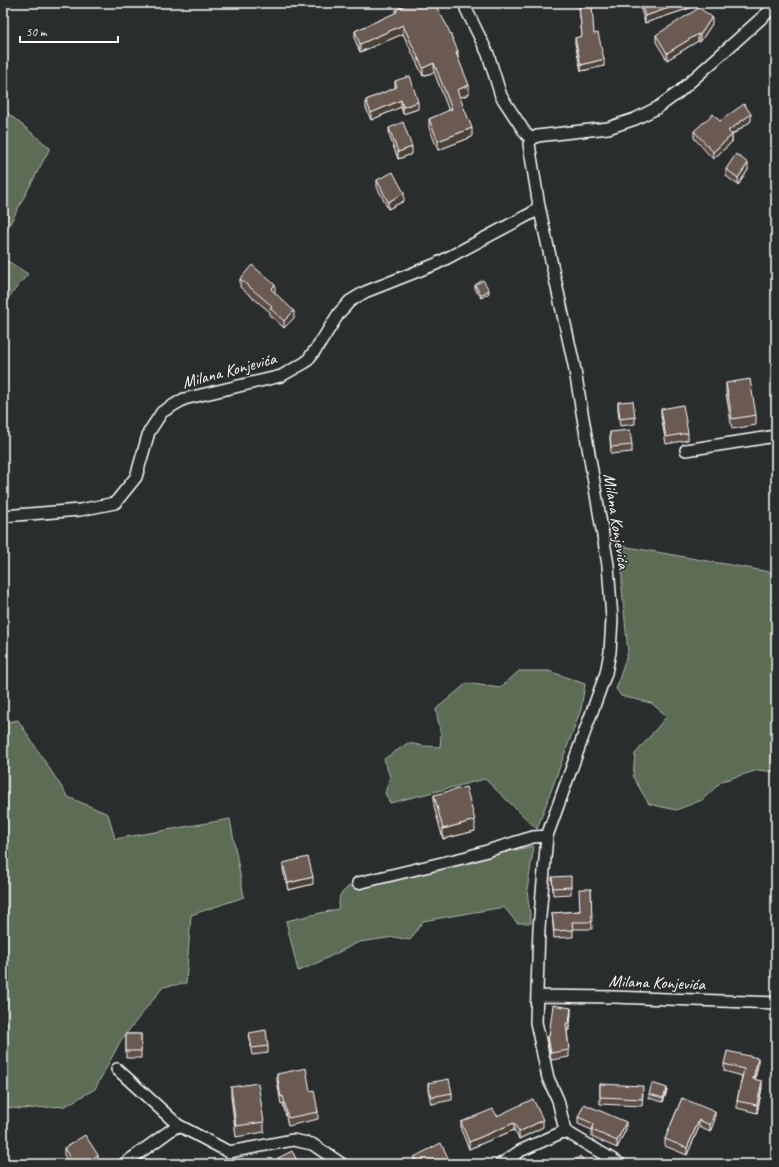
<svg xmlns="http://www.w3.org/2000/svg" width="779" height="1167" font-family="Caveat,sans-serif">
	<rect width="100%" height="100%" fill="#2a2d2e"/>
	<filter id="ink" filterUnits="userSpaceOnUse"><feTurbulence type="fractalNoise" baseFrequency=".025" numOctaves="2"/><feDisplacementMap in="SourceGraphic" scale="8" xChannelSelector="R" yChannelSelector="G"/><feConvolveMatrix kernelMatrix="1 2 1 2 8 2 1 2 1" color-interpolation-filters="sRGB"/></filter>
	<g filter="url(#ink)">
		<path fill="#5c6c54" stroke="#aeb6aa" d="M 3,109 L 50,148 L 3,237 Z
			M 3,258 L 28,274 L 3,304 Z
			M 622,546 L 776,573 L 776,772 L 758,770 L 722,781 L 702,800 L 676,810 L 649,804 L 633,777 L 635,754 L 667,716 L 651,703 L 621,696 L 616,689 L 628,652 L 622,589 Z
			M 519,671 L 549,671 L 585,684 L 581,709 L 537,829 L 485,779 L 390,803 L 385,793 L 390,777 L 384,759 L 408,743 L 424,746 L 440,747 L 441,736 L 436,709 L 467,683 L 500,688 Z
			M 18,720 L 68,797 L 108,814 L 115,839 L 230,819 L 244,897 L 191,915 L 186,983 L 163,987 L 121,1040 L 95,1089 L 65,1106 L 22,1109 L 3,1107 L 3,723 Z
			M 534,846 L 527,890 L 531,923 L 517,923 L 504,907 L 423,921 L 410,940 L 394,937 L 359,942 L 313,965 L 298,971 L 286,921 L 338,909 L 340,895 L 349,886 Z"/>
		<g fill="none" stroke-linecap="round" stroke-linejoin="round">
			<defs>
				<path id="street" d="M 466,9 L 488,54 L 501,96 L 526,134 L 532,139
					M 539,206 L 574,365 L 608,565 L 612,619 L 610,652 L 606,673 L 547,836 L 539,928 L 536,1022 L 548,1078 L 558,1100 L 565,1131 L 620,1164
					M 686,450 L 776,436
					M 3,516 L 80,510 L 115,503 L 136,477 L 149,432 L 162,412 L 184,399 L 281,376 L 306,362 L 319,345 L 339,313 L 350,301 L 365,292 L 436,264 L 532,213 L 539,206 L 529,144 L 532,139 L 537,136 L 608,128 L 635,119 L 657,108 L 679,92 L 776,5
					M 358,883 L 467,857 L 533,837 L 547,836
					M 537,996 L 613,997 L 776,1003
					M 117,1069 L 178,1125 L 229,1152 L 293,1140 L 312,1144 L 342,1164
					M 124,1164 L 178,1125
					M 501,1164 L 520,1151 L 565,1131"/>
			</defs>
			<use href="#street" stroke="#fff" stroke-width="14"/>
			<use href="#street" stroke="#2a2d2e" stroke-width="11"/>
		</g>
		<path fill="#5b4d46" stroke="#fff" d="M 639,3 L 690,3 L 690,8 L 645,23 Z
			M 579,6 L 594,34 L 604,66 L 581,71 L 575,44 L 575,38 L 582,37 Z
			M 396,10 L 458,58 L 469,94 L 460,98 L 472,137 L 438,150 L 429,128 L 429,119 L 449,111 L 434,72 L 423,76 L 403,34 L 360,52 L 355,40 L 355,31 L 396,13 Z
			M 712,24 L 700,42 L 698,41 L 667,60 L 656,42 L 656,35 Z
			M 395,81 L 418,109 L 403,114 L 401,107 L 371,120 L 366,108 L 366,100 L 395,88 Z
			M 720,121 L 751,121 L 732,135 L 732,142 L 713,159 L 694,138 L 694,131 Z
			M 389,128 L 412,154 L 398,159 L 389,135 Z
			M 726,169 L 748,170 L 738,185 L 726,176 Z
			M 377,180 L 404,201 L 388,209 L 377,187 Z
			M 240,279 L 275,292 L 274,292 L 294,318 L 284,328 L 270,315 L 270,312 L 240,287 Z
			M 475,285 L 489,293 L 481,298 L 475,289 Z
			M 726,383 L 756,415 L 756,425 L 732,429 L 726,393 Z
			M 618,402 L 635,417 L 635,424 L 620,426 L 618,410 Z
			M 661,409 L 688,433 L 688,440 L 666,444 L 661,416 Z
			M 610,432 L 632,445 L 632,452 L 611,454 L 610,439 Z
			M 434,795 L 475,831 L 443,839 L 434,806 Z
			M 283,863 L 313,884 L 288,890 L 283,870 Z
			M 552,877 L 571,887 L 571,894 L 553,895 Z
			M 591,889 L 592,929 L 573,929 L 573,937 L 554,938 L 552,913 L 579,911 Z
			M 571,1015 L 569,1030 L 567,1030 L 569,1050 L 569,1057 L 551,1060 L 548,1043 L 548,1036 L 549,1036 Z
			M 249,1033 L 268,1046 L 268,1053 L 252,1055 L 249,1040 Z
			M 126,1034 L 141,1034 L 141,1058 L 126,1058 Z
			M 724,1064 L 758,1065 L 755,1079 L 762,1088 L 757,1113 L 737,1108 L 737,1101 L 742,1076 L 724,1071 Z
			M 277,1074 L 310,1091 L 318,1112 L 318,1119 L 288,1126 L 283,1103 L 281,1104 L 277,1081 Z
			M 428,1083 L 452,1093 L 452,1100 L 431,1104 L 428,1090 Z
			M 600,1084 L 643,1093 L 642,1106 L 600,1104 Z
			M 231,1087 L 264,1122 L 264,1132 L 236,1137 L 231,1097 Z
			M 667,1091 L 663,1102 L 649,1098 L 649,1094 Z
			M 682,1098 L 715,1119 L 710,1132 L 699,1127 L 687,1155 L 665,1146 L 665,1139 Z
			M 497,1116 L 543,1127 L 519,1139 L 514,1130 L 469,1149 L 461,1130 L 461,1122 Z
			M 578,1117 L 626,1129 L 617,1148 L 592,1137 L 592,1130 L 578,1124 Z
			M 64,1148 L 98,1162 L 95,1164 L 70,1164 L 64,1155 Z
			M 414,1157 L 449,1164 L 414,1164 Z
			M 278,1158 L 299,1164 L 278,1164 Z"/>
		<path fill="#4a3f39" stroke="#fff" d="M 684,3 L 690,3 L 690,8 L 645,23 L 645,16 Z
			M 712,17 L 712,24 L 700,42 L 700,35 Z
			M 403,25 L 403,34 L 360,52 L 360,44 Z
			M 698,34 L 698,41 L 667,60 L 667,53 Z
			M 458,51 L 458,60 L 456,53 Z
			M 604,59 L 604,66 L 581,71 L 581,65 Z
			M 434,63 L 434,72 L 423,76 L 423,68 Z
			M 469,85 L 469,94 L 457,99 L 457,90 Z
			M 401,100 L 401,107 L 371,120 L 371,113 Z
			M 418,102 L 418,109 L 403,114 L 403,107 Z
			M 751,114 L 751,121 L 728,137 L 728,131 Z
			M 472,128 L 472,137 L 438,150 L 438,141 Z
			M 732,135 L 732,142 L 713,159 L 713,152 Z
			M 412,147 L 412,154 L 398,159 L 398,152 Z
			M 748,163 L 748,170 L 738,185 L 738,178 Z
			M 404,193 L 404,201 L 388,209 L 388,202 Z
			M 275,285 L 275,292 L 271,296 L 271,289 Z
			M 489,290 L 489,293 L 481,298 L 481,295 Z
			M 294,311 L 294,318 L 284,328 L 284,321 Z
			M 475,820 L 475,831 L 443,839 L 443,829 Z
			M 313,877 L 313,884 L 288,890 L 288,883 Z
			M 571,1008 L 571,1015 L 569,1030 L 569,1023 Z
			M 758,1058 L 758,1065 L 753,1086 L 753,1079 Z
			M 762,1081 L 762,1088 L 757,1113 L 757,1105 Z
			M 667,1088 L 667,1091 L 663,1102 L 663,1098 Z
			M 715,1112 L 715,1119 L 710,1132 L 710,1125 Z
			M 543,1120 L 543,1127 L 519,1139 L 519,1132 Z
			M 699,1120 L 699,1127 L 687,1155 L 687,1148 Z
			M 626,1122 L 626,1129 L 617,1148 L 617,1141 Z
			M 514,1123 L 514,1130 L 469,1149 L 469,1142 Z
			M 98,1155 L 98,1162 L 95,1164 L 84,1164 Z
			M 449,1160 L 449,1164 L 441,1164 Z"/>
		<path fill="#6a5a51" stroke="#fff" d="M 409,3 L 434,3 L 446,24 L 458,51 L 456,53 L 469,85 L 457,90 L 472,128 L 438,141 L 429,119 L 452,109 L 434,63 L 423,68 L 403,25 L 360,44 L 355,31 L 397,12 L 396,10 Z
			M 641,3 L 684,3 L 645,16 Z
			M 592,5 L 594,34 L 598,33 L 604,59 L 581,65 L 575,38 L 582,36 L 579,6 Z
			M 699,8 L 712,17 L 700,35 L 698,34 L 667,53 L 656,35 Z
			M 410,76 L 418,102 L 403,107 L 401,100 L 371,113 L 366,100 L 397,87 L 395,81 Z
			M 744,104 L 751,114 L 728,131 L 732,135 L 713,152 L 694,131 L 713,114 L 720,121 Z
			M 403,122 L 412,147 L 398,152 L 389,128 Z
			M 736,154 L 748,163 L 738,178 L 726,169 Z
			M 393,172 L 404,193 L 388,202 L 377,180 Z
			M 252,265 L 275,285 L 271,289 L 294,311 L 284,321 L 270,308 L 272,306 L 240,279 Z
			M 483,280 L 489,290 L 481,295 L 475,285 Z
			M 750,379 L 756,415 L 732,419 L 726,383 Z
			M 633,401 L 635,417 L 620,419 L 618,402 Z
			M 683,405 L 688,433 L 666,437 L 661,409 Z
			M 630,430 L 632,445 L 611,447 L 610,432 Z
			M 466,787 L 475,820 L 443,829 L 434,795 Z
			M 308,857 L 313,877 L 288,883 L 283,863 Z
			M 571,876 L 571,887 L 553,888 L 552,877 Z
			M 579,889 L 591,889 L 592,922 L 572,922 L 573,930 L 554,931 L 552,913 L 580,911 Z
			M 553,1005 L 571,1008 L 569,1023 L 566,1023 L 569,1050 L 551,1053 L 548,1036 L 549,1036 Z
			M 266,1030 L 268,1046 L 252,1048 L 249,1033 Z
			M 126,1034 L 141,1034 L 141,1051 L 126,1051 Z
			M 727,1051 L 758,1058 L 753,1079 L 762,1081 L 757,1105 L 737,1101 L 744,1069 L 724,1064 Z
			M 306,1068 L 310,1091 L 314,1090 L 318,1112 L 288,1118 L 283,1096 L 281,1097 L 277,1074 Z
			M 449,1079 L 452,1093 L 431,1097 L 428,1083 Z
			M 258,1083 L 264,1122 L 236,1126 L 231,1087 Z
			M 652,1083 L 667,1088 L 663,1098 L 649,1094 Z
			M 600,1084 L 643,1086 L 642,1099 L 600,1097 Z
			M 682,1098 L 715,1112 L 710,1125 L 699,1120 L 687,1148 L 665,1139 Z
			M 533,1099 L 543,1120 L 519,1132 L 514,1123 L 469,1142 L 461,1122 L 493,1109 L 497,1116 Z
			M 584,1104 L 626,1122 L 617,1141 L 592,1130 L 594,1124 L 578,1117 Z
			M 85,1135 L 98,1155 L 84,1164 L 74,1164 L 64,1148 Z
			M 441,1143 L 449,1160 L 441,1164 L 418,1164 L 414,1157 Z
			M 292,1151 L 299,1164 L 281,1164 L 278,1158 Z
			M 580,1156 L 587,1164 L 571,1164 Z"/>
	</g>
	<g text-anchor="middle" stroke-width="3" stroke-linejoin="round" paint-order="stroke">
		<g font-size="17" fill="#fff" stroke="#2a2d2e">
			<text transform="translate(229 370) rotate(-15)" y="6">Milana Konjevića</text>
			<text transform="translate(617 521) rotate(81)" y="6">Milana Konjevića</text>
			<text transform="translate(657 982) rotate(2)" y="6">Milana Konjevića</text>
		</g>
	</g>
	<rect width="779" height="1167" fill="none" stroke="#2a2d2e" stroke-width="16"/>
	<rect x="8" y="8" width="763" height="1151" fill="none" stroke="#fff" stroke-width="1.5" filter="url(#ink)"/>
	<path d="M20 36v6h98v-6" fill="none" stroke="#ffffff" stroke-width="2"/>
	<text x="26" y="36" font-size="12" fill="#ffffff" stroke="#2a2d2e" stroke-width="3" paint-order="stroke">50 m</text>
</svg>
